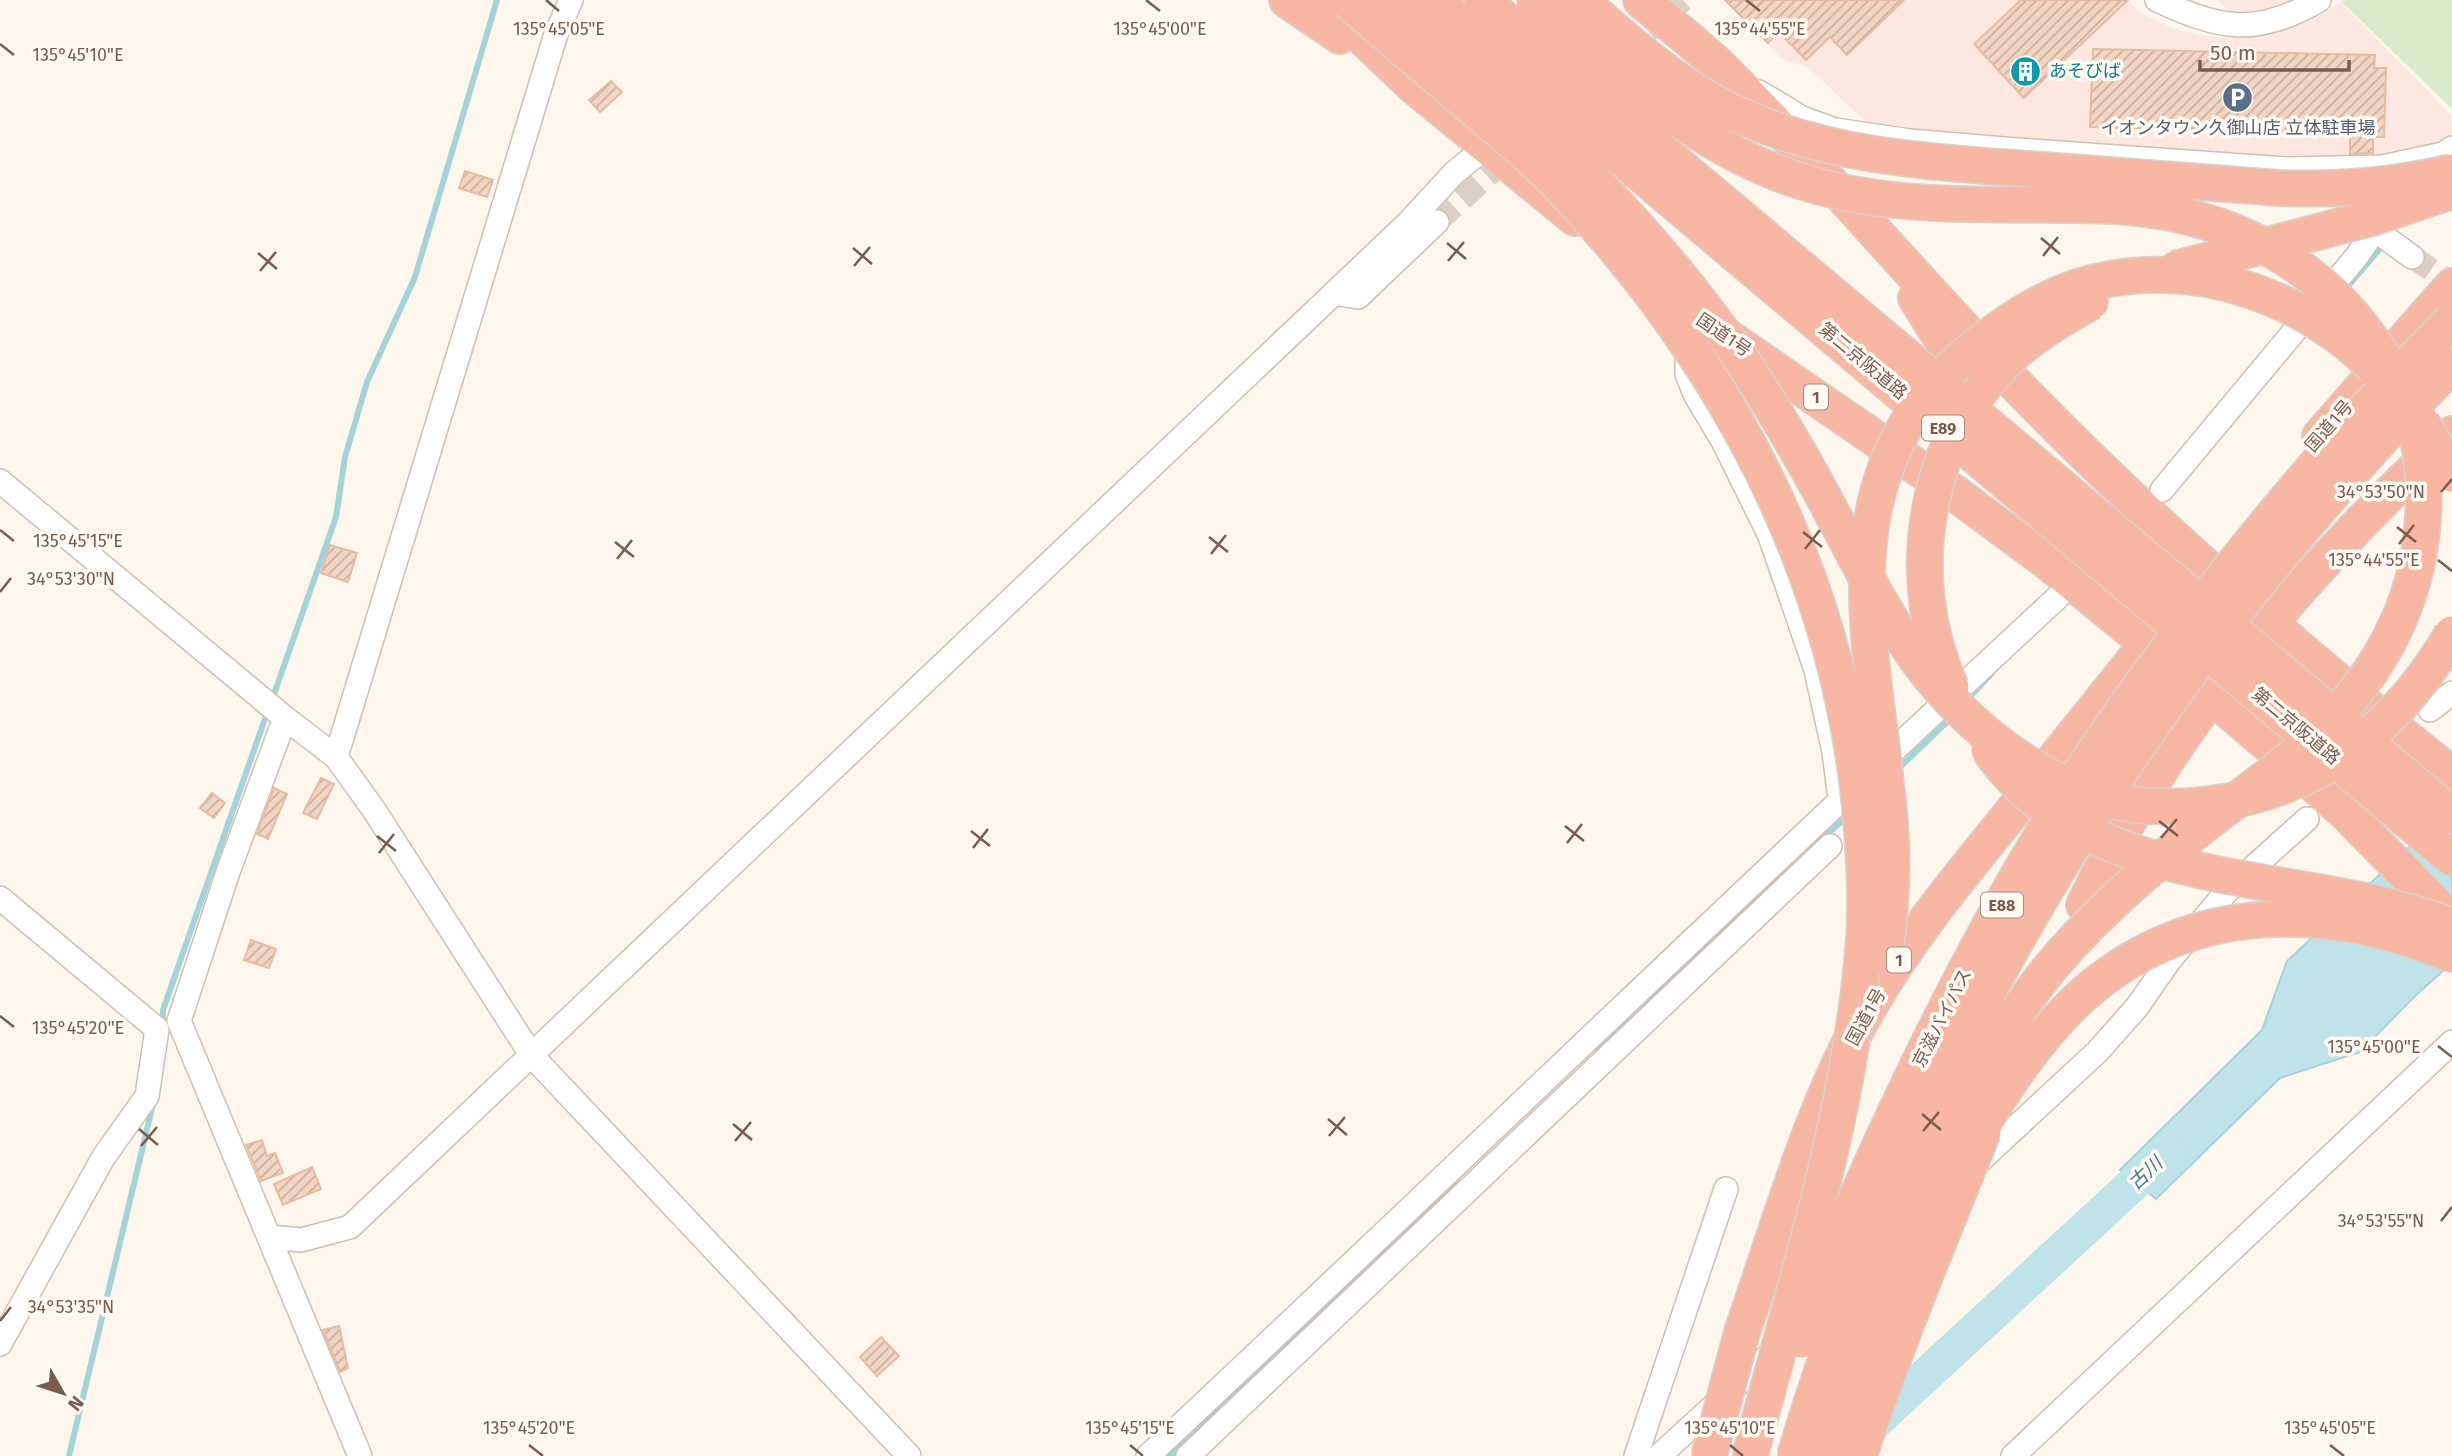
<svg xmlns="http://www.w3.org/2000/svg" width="2452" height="1456" font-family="'Fira Sans','Noto Sans JP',sans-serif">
	<defs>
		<pattern id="building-hatch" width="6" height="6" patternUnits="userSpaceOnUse" patternTransform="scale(1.75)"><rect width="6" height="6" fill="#f3d5c3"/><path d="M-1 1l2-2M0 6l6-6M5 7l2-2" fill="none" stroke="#cab0a1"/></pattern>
	</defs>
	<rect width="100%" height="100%" fill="#fdf6ec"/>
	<path fill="#fde8e0" d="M 1723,0 L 2128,0 L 2139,12 L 2172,28 L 2203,36 L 2227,38 L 2251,36 L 2292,26 L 2323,14 L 2341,2 L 2452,116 L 2452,139 L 2435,145 L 2377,156 L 2319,159 L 2237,158 L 1872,128 L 1809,68 L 1782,59 Z
		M 2217,0 L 2298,0 L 2251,13 L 2229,11 Z"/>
	<path fill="#d8ecc9" d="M 2345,0 L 2452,0 L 2452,109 L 2342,2 Z"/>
	<path fill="#bfe3e8" stroke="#a5d3da" stroke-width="2" d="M 2452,807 L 2452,963 L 2415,996 L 2360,1052 L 2280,1078 L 2156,1199 L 2120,1170 L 2262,1030 L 2287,961 Z"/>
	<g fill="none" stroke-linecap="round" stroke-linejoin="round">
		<path stroke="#a5d3da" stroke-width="6" d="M 2343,292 L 2384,244
			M 272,700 L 336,517 L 345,457 L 367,382 L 415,277 L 497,0
			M 1966,701 L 1992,673
			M 1897,770 L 1952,717
			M 1819,841 L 1848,816
			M 163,1024 L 163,1010 L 268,710
			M 1596,1048 L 1788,870
			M 69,1456 L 154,1100
			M 1170,1456 L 1456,1181"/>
		<path stroke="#bfe3e8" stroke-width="35" d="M 1861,1435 L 2170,1150"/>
	</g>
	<path fill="url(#building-hatch)" stroke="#e6bba3" stroke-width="2" d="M 1725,0 L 1904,0 L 1847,55 L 1830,37 L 1806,60 L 1779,32 L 1768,43 Z
		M 2021,0 L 2128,0 L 2024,98 L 1974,44 Z
		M 2093,49 L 2375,55 L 2374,68 L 2386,68 L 2384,137 L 2373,137 L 2373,153 L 2350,154 L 2350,133 L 2090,127 Z
		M 611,81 L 622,92 L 600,112 L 589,100 Z
		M 465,171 L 493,180 L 487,197 L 459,188 Z
		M 330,545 L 357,553 L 348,582 L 321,573 Z
		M 321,778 L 334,784 L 317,819 L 303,813 Z
		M 274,788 L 287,794 L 268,839 L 257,834 Z
		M 212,793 L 225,803 L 214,818 L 200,808 Z
		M 251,940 L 276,949 L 269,968 L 244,960 Z
		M 262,1140 L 267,1156 L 275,1153 L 283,1173 L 261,1181 L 246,1145 Z
		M 312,1167 L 321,1189 L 283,1205 L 274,1184 Z
		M 339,1326 L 348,1368 L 340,1372 L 323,1330 Z
		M 881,1337 L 899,1356 L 877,1376 L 860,1357 Z"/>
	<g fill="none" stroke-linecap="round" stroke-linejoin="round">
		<path stroke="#dcd0c4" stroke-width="23" stroke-dasharray="23 11" stroke-linecap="butt" d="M 1623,54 L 1683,0
			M 1437,222 L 1514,152
			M 2412,257 L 2452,283"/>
		<defs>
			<path id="minor" d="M 2157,0 C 2220,29 2256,37 2319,0
				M 1759,92 L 1802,118 L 1835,130 L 1910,141 L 2004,149 L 2286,169 L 2382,167 L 2443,154 L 2452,148
				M 2375,230 L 2412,257
				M 1334,293 L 1358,297 L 1437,222
				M 1687,349 L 1687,374 L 1695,394 L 1723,441 L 1770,536 L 1816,670 L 1834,752 L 1840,799
				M 0,481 L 285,718 L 336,757 L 374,810 L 532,1056 L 909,1456
				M 2162,490 L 2357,256 L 2375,230 L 2382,208
				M 2430,710 L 2452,693
				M 285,718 L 228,872 L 179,1021 L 360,1456
				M 336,757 L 556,34 L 571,0
				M 0,898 L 157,1029
				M 1973,1167 L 2097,1052 L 2137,1007 L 2169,961 L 2227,891 L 2307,819
				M 269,1237 L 301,1240 L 350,1227 L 1407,224 L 1454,173 L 1497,138
				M 0,1344 L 103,1158 L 147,1096 L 157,1029
				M 1148,1456 C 1452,1171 1752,880 2058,597
				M 1188,1456 L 1830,846
				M 1636,1456 L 1726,1189
				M 1659,1456 L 1778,1347
				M 2013,1456 L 2452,1042"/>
			<path id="highway" d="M 1287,0 L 1340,36
				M 1323,0 L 1415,87 L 1575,218
				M 1641,0 C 1667,22 1695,43 1719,66 C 1830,176 1929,297 2039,408 C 2168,539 2309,660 2452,775
				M 1916,298 L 1973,390
				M 1726,336 L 1956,494 L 2049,563 L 2213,697 L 2298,770 L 2346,813 L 2452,921
				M 2320,436 L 2452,286
				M 2084,905 C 2170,725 2306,569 2452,434
				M 1743,1329 C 1780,1224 1810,1112 1865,1014 C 1904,945 1955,882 2005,821 C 2057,756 2109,692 2161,627"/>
		</defs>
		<use href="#minor" stroke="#d1beb0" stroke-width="26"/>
		<use href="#highway" stroke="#dad1cd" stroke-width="38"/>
		<use href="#minor" stroke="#fff" stroke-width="23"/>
		<use href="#highway" stroke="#f7b7a3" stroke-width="35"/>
		<defs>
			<path id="highway-bridge" d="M 1347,0 C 1386,34 1426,68 1466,102 C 1498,129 1530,155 1559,185 C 1724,359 1836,567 1860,807 C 1864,850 1867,895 1864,939 C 1851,1115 1794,1286 1750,1456
				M 1387,0 C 1450,53 1517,105 1576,163 C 1622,208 1667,259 1706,310 C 1746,362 1780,419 1812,476 C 1845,535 1874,598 1913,654 C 1956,715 2023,773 2096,796 C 2139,810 2186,809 2230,801 C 2331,782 2401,721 2452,634
				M 1434,0 L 2452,858
				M 1482,0 L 2452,815
				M 1534,0 C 1620,75 1704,156 1817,186 C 1914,212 2014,202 2113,206 C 2249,213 2363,285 2411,416 C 2423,448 2425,483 2423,517 C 2418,613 2369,690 2298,752 C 2266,779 2232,803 2199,829 C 2140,876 2081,926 2035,987 C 1987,1051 1955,1126 1924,1199 C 1889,1283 1856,1369 1829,1456
				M 1580,0 C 1629,43 1679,88 1739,115 C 1830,157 1931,162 2030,169 C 2113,176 2196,182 2279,188 C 2341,190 2391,186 2452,172
				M 2175,269 L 2375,217 L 2452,191
				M 2422,423 L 2452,474
				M 1951,687 C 1900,575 1924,432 2019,349 C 2041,331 2066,316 2091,302
				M 1989,750 C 2093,897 2301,867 2452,926
				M 1884,957 C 1890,918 1893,877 1891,837 C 1880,660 1810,481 1975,347 C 2014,315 2060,287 2110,279 C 2207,262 2305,299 2374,367
				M 1965,1153 C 1999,1096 2040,1030 2091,988 C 2196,901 2331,903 2452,955
				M 1801,1340 C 1831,1253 1868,1169 1908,1086 C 1978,939 2059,794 2157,664 C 2205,600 2254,537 2306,477 C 2352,422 2402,371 2452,320
				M 1709,1456 L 1743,1329
				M 1795,1456 C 1916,1050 2154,665 2452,365
				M 1859,1456 C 1895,1346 1940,1239 1983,1132"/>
		</defs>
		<use href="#highway-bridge" stroke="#dad1cd" stroke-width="38" stroke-linecap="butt"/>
		<use href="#highway-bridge" stroke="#f7b7a3" stroke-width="35"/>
	</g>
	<path fill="none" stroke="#7a5c4d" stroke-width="2.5" d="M 546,0 L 559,11M 1146,0 L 1160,11M 1746,0 L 1760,11M 0,44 L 14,55M 2041,238 L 2060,254M 1447,243 L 1466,259M 853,248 L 872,264M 258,253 L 277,269M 2043,256 L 2058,237M 1448,261 L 1464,242M 854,266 L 870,247M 260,271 L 276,252M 2441,492 L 2452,479M 2397,527 L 2416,542M 0,530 L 14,541M 1803,532 L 1822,547M 1209,537 L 1228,552M 615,542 L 634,557M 2399,544 L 2414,525M 1805,549 L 1820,530M 1211,554 L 1226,535M 617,559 L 632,540M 2438,560 L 2452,571M 0,592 L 11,578M 2159,821 L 2178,836M 1565,826 L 1584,841M 971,831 L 990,846M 377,836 L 396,851M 2161,838 L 2177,819M 1567,843 L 1582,824M 973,848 L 988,829M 379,853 L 394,834M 0,1016 L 14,1027M 2438,1046 L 2452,1057M 1922,1114 L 1941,1130M 1328,1119 L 1347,1135M 733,1124 L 752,1140M 139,1129 L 158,1145M 1923,1131 L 1939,1112M 1329,1136 L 1345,1117M 735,1141 L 751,1122M 141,1146 L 157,1127M 2441,1221 L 2452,1207M 0,1321 L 11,1307M 529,1445 L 543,1456M 1130,1445 L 1143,1456M 1730,1445 L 1743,1456M 2330,1445 L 2344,1456"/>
	<defs>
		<symbol id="building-disc" viewBox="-11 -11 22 22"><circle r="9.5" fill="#0f9aa8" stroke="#fffaf3"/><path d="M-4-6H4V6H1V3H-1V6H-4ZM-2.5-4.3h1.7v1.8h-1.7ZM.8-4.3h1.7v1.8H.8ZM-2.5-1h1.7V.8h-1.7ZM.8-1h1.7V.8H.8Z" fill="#fff"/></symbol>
		<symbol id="parking-disc" viewBox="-11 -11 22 22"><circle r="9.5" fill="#5c6f8a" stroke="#fffaf3"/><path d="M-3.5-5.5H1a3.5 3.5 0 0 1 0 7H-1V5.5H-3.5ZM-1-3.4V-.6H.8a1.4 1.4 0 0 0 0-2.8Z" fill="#fff"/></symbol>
	</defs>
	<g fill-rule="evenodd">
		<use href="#building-disc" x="2008" y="54" width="35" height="35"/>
		<use href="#parking-disc" x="2220" y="80" width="35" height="35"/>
	</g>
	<g text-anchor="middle" stroke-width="7" stroke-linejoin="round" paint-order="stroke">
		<g fill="#fffaf3" stroke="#a28b7f" stroke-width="2">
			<rect x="1804" y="384.5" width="24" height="25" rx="5"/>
			<rect x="1922" y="415.5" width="42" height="25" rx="5"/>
			<rect x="1981" y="892.5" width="42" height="25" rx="5"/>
			<rect x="1887" y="947.5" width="24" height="25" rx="5"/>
		</g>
		<g font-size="16" font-weight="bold" fill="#7a5c4d">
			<text x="1816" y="403">1</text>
			<text x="1943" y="434">E89</text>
			<text x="2002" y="911">E88</text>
			<text x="1899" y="966">1</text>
		</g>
		<g font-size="18" fill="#0d838f" stroke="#fffaf3" text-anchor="start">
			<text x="2049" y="77">あそびば</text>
		</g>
		<g font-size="18" fill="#4e5e75" stroke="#fffaf3">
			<text x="2238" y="134">イオンタウン久御山店 立体駐車場</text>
		</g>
		<g font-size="18" fill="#7a5c4d" stroke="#fffaf3">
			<text transform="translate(1724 335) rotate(34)" y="6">国道1号</text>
			<text transform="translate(1863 361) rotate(40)" y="6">第二京阪道路</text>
			<text transform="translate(2329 426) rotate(-49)" y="6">国道1号</text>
			<text transform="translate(2296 726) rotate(40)" y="6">第二京阪道路</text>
			<text transform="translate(1866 1017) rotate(-61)" y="6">国道1号</text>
			<text transform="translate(1942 1018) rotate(-63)" y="6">京滋バイパス</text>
		</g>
		<g font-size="19" font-style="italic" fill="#437c86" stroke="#fffaf3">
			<text transform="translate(2145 1173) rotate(-43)" y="7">古川</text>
		</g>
	</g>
	<g font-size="18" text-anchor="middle" fill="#7a5c4d" stroke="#fffaf3" stroke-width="7" stroke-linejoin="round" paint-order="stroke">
		<text x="1760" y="35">135°44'55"E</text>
		<text x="559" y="35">135°45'05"E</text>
		<text x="1160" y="35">135°45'00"E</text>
		<text x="78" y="61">135°45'10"E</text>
		<text x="2381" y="498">34°53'50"N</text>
		<text x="78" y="547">135°45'15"E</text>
		<text x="2374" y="566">135°44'55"E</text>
		<text x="71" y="585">34°53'30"N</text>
		<text x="78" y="1034">135°45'20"E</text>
		<text x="2374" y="1053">135°45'00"E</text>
		<text x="2381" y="1227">34°53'55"N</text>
		<text x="71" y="1313">34°53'35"N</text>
		<text x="529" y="1434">135°45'20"E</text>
		<text x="1130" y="1434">135°45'15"E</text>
		<text x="1730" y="1434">135°45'10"E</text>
		<text x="2330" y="1434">135°45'05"E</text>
	</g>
	<g transform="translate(63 1393) rotate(129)" stroke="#fffaf3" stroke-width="5" paint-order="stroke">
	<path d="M0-5L12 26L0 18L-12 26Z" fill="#7a5c4d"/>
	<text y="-10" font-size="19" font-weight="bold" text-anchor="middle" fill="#7a5c4d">N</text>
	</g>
	<path d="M2200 60v10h149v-10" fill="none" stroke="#7a5c4d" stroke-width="3.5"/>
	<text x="2210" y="60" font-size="21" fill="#7a5c4d" stroke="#fffaf3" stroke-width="5" paint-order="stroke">50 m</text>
</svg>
